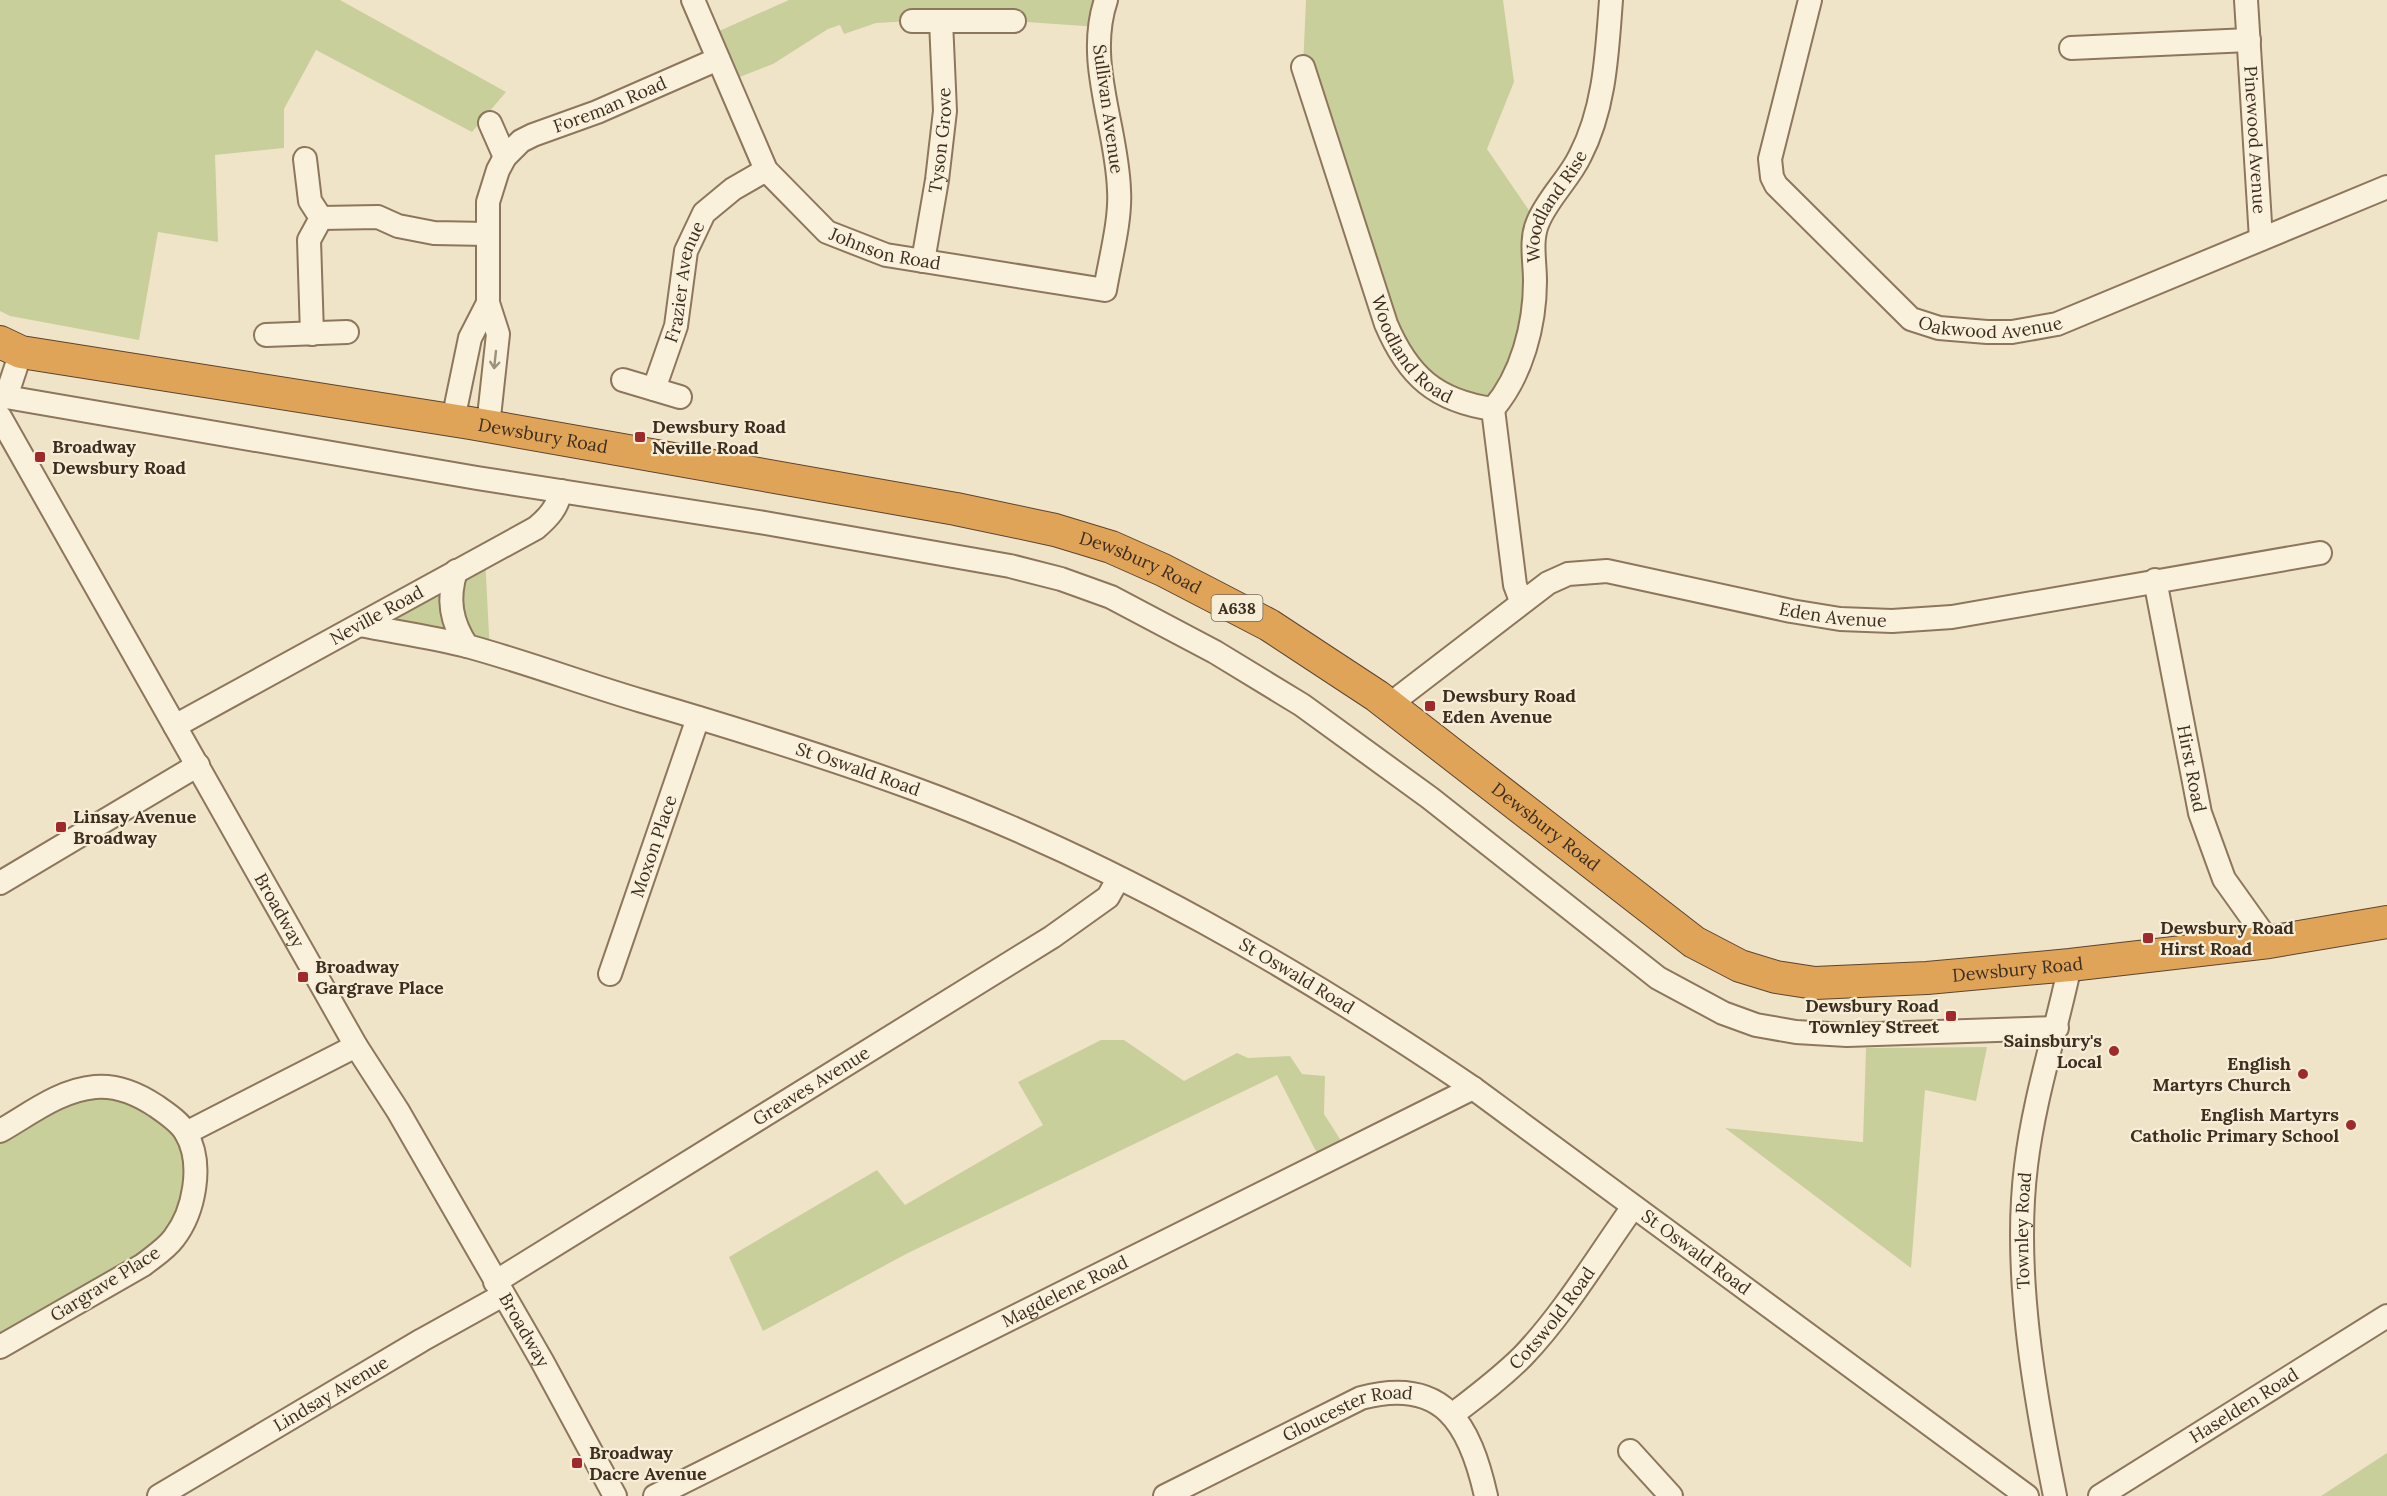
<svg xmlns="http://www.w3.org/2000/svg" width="2387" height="1496" font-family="Lora,serif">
	<rect width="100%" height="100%" fill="#f0e4c8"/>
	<path fill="#c9cf9b" d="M 0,0 L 340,0 L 506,92 L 472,132 L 316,50 L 284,109 L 284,148 L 215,155 L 218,242 L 158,232 L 139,340 L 10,316 L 0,311 Z
		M 789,0 L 1106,0 L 1098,27 L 1014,21 L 912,21 L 876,23 L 844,34 L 840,25 L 828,29 L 773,64 L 727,82 L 708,36 Z
		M 1306,0 L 1503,0 L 1514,82 L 1487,149 L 1537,222 L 1535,298 L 1493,409 L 1411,370 L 1303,67 Z
		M 485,556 L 490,654 L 360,625 Z
		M 1101,1040 L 1124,1040 L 1184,1081 L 1237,1053 L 1248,1058 L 1290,1056 L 1302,1074 L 1325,1076 L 1324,1114 L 1347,1150 L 1322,1163 L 1277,1075 L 908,1253 L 763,1331 L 729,1257 L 877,1170 L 905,1205 L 1043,1125 L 1018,1082 Z
		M 1987,1047 L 1976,1101 L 1925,1090 L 1911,1268 L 1725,1128 L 1863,1142 L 1866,1048 Z
		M 98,1087 L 186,1133 L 182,1225 L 0,1347 L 0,1131 Z
		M 2387,1453 L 2387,1496 L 2321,1496 Z"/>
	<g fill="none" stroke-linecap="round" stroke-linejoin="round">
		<defs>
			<g id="minor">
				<path id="s1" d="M 693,0 L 766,170 L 827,232 L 886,255 L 1105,290 C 1110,260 1121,220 1119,190 C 1117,126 1085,62 1106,0"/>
				<path id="s2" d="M 1810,0 L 1770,159 L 1772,177 L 1776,185 L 1911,319 L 1939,328 L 1987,332 L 2012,332 L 2057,324 L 2387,187"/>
				<path id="s3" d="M 2246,0 L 2261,239"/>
				<path d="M 912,21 L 1014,21"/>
				<path d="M 2071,48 L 2249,40"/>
				<path id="s4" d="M 1303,67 L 1386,324 C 1408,376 1436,401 1493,409 L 1515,585 L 1521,601"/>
				<path d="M 490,123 L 505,157"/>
				<path d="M 305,159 L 310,201 L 321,218 L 309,240 L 312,334"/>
				<path d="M 321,218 L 378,217 L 398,226 L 434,233 L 487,234"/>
				<path id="s5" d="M 923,261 L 937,180 L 945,111 L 941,21"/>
				<path d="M 266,335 L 347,332"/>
				<path d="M 623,380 L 680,397"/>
				<path id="s6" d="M 654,389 L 676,326 L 686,251 L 704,213 L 733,189 L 766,170"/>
				<path d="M 6,397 L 477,478 L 765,523 L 1010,566 L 1061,579 L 1111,597 L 1215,652 L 1302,705 L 1430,798 L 1658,978 L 1723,1013 L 1756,1025 L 1796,1032 L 1847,1035 L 2057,1028"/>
				<path d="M 0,400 L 6,397 L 21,352"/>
				<path id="s7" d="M 1493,409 C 1522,375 1535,325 1535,281 C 1535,261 1530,240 1538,222 C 1548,198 1569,179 1580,156 C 1605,108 1607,53 1611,0"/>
				<path id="s8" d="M 0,417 L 356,1046 L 398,1111 L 542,1361 L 615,1496"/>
				<path d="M 453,420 L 470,338 L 488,303"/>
				<path id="s9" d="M 488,426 L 498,334 L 488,303 L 488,202 L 498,170 L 505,157 L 521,141 L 533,135 L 597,112 L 718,59"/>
				<path d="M 456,571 C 447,599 451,622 467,646"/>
				<path id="s10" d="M 2155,580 L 2200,813 L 2224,879 L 2269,942"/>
				<path id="s11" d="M 360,625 C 395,632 432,637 467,646 C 526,662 584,684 642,701 C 734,728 825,756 915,789 C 1112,861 1300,971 1473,1088 L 2027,1496"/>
				<path id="s12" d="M 1389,705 L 1548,583 L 1568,574 L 1607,571 L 1791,611 L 1840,619 L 1892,621 L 1952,617 L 2320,553"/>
				<path id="s13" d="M 175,726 L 536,528 C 549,517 557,508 561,491"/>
				<path d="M 0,883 L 198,765"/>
				<path id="s14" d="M 610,974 L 698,718"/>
				<path d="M 0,1131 C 30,1114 60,1090 95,1087 C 117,1085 138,1094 156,1106 C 166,1113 180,1122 186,1133 C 204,1164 194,1212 174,1238 C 166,1249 153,1257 143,1265 L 0,1347"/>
				<path d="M 186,1133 L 356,1046"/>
				<path id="s15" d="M 495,1282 L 1052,937 L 1108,897 L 1118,879"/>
				<path id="s16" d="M 1452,1415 C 1477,1396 1501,1378 1523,1356 C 1565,1312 1598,1256 1633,1207"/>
				<path d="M 1630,1451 L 1671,1496"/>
				<path id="s17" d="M 159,1496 L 422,1340 L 503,1295"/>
				<path id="s18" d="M 655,1496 L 1473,1088"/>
				<path id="s19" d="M 1165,1496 L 1361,1398 C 1443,1376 1470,1424 1486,1496"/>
				<path id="s20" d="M 2055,1496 C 2034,1392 2013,1271 2026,1166 C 2034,1098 2056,1032 2070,965"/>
				<path id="s21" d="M 2100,1496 L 2387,1316"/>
			</g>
			<g id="highway">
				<path id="s22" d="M 0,342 L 21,352 L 470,423 L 956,509 L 1055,530 L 1111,547 L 1163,570 L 1269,625 L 1377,696 L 1694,942 L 1740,966 L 1776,977 L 1815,983 L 1927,978 L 2070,965 L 2269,942 L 2387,922"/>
			</g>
		</defs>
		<use href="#minor" stroke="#8d765c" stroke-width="26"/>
		<use href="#highway" stroke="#5b4430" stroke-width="34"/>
		<use href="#minor" stroke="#faf1dc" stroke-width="22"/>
		<use href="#highway" stroke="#e0a458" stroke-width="32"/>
	</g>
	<defs><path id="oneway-shaft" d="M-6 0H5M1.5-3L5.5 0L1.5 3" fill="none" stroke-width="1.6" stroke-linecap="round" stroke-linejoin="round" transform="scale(1.5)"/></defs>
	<use stroke="#9c907e" href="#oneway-shaft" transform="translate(495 360) rotate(96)"/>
	<g fill="#9e2a2b" stroke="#f7eed8" stroke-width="2">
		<rect x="634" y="431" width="12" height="12" rx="3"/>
		<rect x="34" y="451" width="12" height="12" rx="3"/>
		<rect x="1424" y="700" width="12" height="12" rx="3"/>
		<rect x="55" y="821" width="12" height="12" rx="3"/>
		<rect x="2142" y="932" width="12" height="12" rx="3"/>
		<rect x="297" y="971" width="12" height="12" rx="3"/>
		<rect x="1945" y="1010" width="12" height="12" rx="3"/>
		<circle cx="2114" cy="1051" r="6"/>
		<circle cx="2303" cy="1074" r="6"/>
		<circle cx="2351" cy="1125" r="6"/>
		<rect x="571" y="1457" width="12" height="12" rx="3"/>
	</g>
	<g text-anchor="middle" stroke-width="4.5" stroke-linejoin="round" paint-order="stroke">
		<rect fill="#f7eed8" stroke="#756857" stroke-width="1.5" x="1211.5" y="595" width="51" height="26" rx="4.5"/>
		<g font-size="16" font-weight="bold" fill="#3d2e20">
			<text x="1237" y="614">A638</text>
		</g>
		<g font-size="18" fill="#3d2e20" stroke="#f7eed8">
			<text dy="6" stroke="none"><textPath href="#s9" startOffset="393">Foreman Road</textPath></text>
			<text transform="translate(1108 109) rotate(82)" y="6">Sullivan Avenue</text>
			<text dy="6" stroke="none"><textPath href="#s3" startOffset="140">Pinewood Avenue</textPath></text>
			<text dy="6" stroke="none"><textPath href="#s5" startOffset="122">Tyson Grove</textPath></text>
			<text dy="6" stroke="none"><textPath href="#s7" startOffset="218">Woodland Rise</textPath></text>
			<text dy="6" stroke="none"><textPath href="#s1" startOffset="333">Johnson Road</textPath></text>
			<text dy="6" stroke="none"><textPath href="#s6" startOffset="112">Frazier Avenue</textPath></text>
			<text dy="6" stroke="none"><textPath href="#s2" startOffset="462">Oakwood Avenue</textPath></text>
			<text dy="6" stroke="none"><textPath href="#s4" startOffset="306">Woodland Road</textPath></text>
			<text dy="6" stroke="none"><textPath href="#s22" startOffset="552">Dewsbury Road</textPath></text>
			<text dy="6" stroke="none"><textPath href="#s22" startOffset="1164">Dewsbury Road</textPath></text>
			<text dy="6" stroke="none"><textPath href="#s12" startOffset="492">Eden Avenue</textPath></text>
			<text dy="6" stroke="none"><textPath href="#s13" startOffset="230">Neville Road</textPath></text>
			<text dy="6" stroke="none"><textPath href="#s10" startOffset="192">Hirst Road</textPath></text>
			<text dy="6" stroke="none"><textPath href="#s11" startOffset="519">St Oswald Road</textPath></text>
			<text dy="6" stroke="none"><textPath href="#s22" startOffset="1650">Dewsbury Road</textPath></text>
			<text dy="6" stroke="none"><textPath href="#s14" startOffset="135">Moxon Place</textPath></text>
			<text dy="6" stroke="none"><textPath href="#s8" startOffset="567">Broadway</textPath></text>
			<text dy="6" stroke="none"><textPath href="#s22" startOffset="2170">Dewsbury Road</textPath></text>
			<text dy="6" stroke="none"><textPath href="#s11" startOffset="1005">St Oswald Road</textPath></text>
			<text dy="6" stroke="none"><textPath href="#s15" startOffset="372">Greaves Avenue</textPath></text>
			<text dy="6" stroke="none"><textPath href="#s20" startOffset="268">Townley Road</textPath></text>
			<text dy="6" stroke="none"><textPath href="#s11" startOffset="1491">St Oswald Road</textPath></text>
			<text transform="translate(105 1284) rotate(-32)" y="6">Gargrave Place</text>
			<text dy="6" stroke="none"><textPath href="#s18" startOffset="458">Magdelene Road</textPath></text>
			<text dy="6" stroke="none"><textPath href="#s16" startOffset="140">Cotswold Road</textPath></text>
			<text dy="6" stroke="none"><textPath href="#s8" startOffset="1053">Broadway</textPath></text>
			<text dy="6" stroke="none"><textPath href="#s17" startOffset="200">Lindsay Avenue</textPath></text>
			<text dy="6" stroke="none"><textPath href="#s21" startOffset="170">Haselden Road</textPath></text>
			<text dy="6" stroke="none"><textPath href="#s19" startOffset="202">Gloucester Road</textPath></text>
		</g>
		<g font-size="18" font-weight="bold" fill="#3d2e20" stroke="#f7eed8" text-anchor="start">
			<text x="652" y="433">Dewsbury Road<tspan x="652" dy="21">Neville Road</tspan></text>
			<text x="52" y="453">Broadway<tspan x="52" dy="21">Dewsbury Road</tspan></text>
			<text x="1442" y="702">Dewsbury Road<tspan x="1442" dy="21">Eden Avenue</tspan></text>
			<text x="73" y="823">Linsay Avenue<tspan x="73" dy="21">Broadway</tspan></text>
			<text x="2160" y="934">Dewsbury Road<tspan x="2160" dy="21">Hirst Road</tspan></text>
			<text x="315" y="973">Broadway<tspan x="315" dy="21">Gargrave Place</tspan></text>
			<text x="1939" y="1012" text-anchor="end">Dewsbury Road<tspan x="1939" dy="21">Townley Street</tspan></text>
			<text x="2102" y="1047" text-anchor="end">Sainsbury's<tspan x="2102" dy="21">Local</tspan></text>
			<text x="2291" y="1070" text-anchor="end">English<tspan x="2291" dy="21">Martyrs Church</tspan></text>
			<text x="2339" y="1121" text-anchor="end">English Martyrs<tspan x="2339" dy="21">Catholic Primary School</tspan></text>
			<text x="589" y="1459">Broadway<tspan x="589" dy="21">Dacre Avenue</tspan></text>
		</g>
	</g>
</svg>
